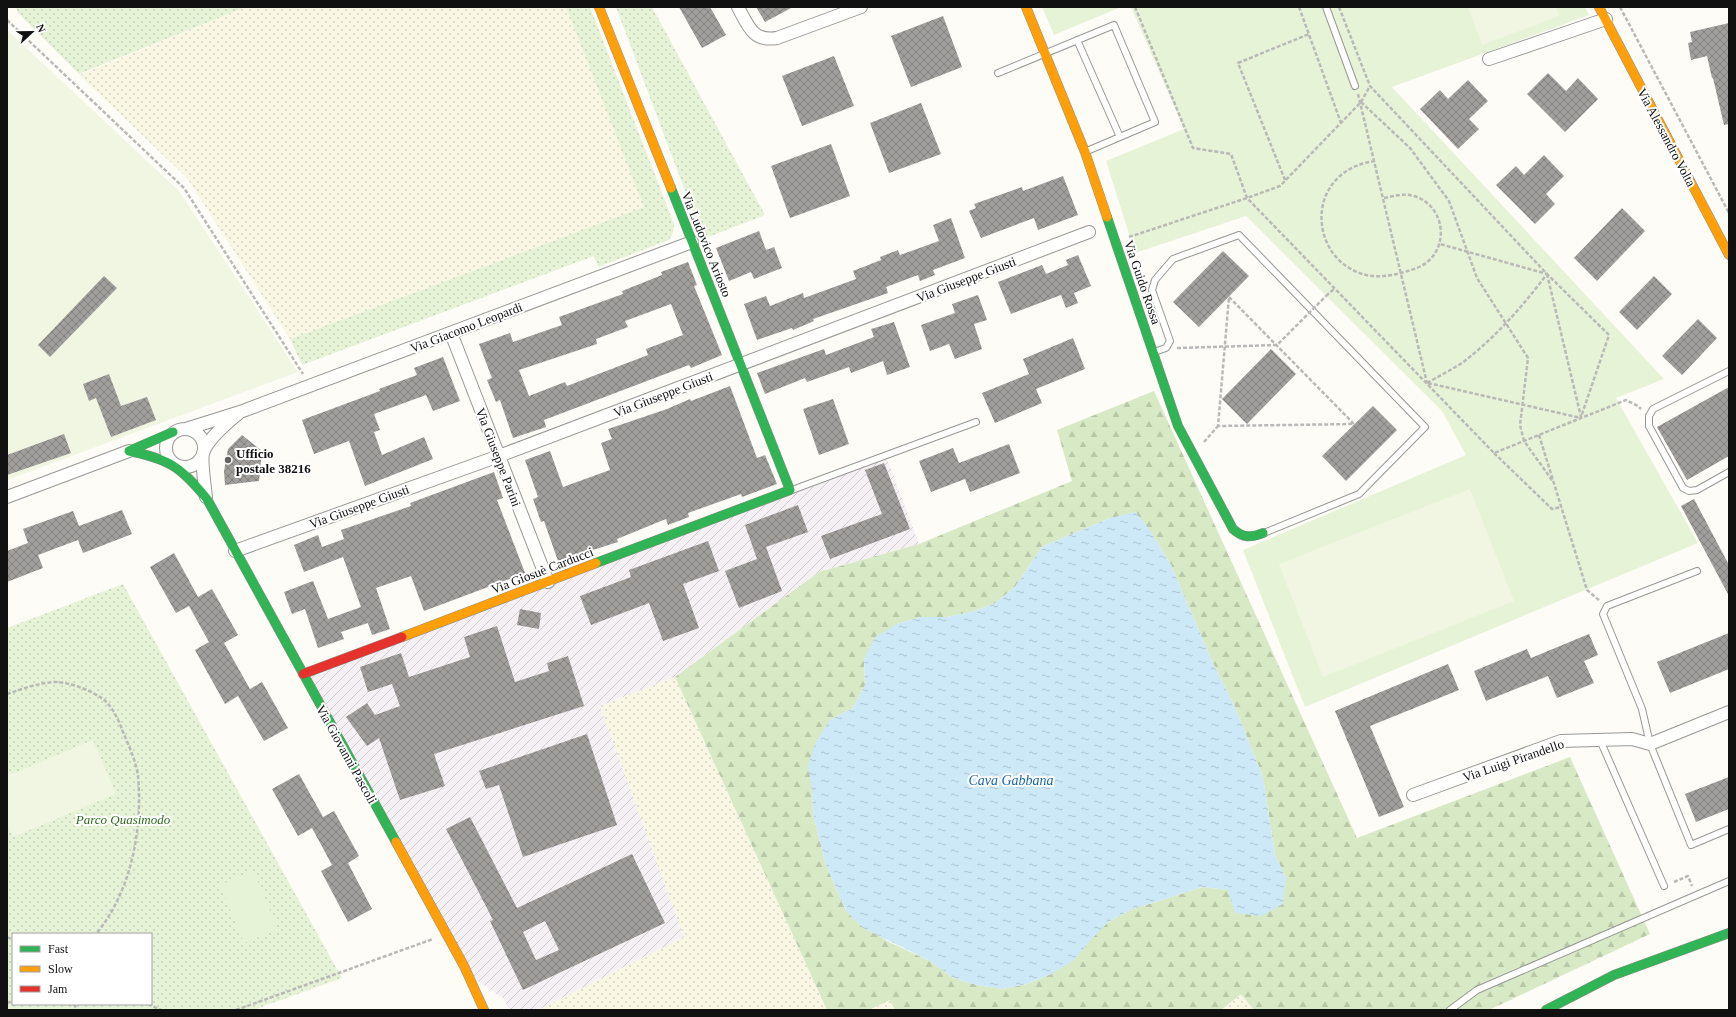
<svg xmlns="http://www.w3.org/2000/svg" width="1736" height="1017" font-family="'Times New Roman',serif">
	<defs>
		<pattern id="industrial-furrows" width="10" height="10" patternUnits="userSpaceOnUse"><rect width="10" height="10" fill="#f5f0f3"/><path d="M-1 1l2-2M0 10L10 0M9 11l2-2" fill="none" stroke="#d1cdcf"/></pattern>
		<pattern id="farmland-dots" width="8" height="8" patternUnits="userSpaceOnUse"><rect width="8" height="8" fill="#f9f7e4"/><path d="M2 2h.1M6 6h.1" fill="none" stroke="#d4d3c3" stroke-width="1.8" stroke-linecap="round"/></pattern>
		<pattern id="grass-dots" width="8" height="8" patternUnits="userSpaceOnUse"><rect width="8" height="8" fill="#e7f3d7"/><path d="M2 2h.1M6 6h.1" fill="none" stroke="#c5cfb8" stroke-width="1.8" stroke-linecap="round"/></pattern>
		<pattern id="forest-firs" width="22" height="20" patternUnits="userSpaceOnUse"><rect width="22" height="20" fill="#d8eac5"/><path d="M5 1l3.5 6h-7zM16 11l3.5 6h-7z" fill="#b8c8a8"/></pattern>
		<pattern id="water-ripples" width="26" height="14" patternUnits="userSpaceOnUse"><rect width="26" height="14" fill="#cde8f7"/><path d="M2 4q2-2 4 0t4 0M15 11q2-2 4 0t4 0" fill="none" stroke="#afc6d3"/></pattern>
		<pattern id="building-cross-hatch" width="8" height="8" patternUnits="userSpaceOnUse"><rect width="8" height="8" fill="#a19f9c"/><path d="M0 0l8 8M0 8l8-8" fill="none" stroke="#82807e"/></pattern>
	</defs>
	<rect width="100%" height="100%" fill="#fdfcf7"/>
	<path fill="url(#industrial-furrows)" d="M 887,459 L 919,544 L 819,572 L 675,677 L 600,706 L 684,937 L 538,1010 L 510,1010 L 503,998 L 476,980 L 308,676 Z"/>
	<path fill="url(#farmland-dots)" d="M 246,7 L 566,7 L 645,207 L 290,339 L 187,178 L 79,75 Z
		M 675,677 L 827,1010 L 538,1010 L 684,937 L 600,706 Z
		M 1242,983 L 1259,1010 L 1204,1010 Z
		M 890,1000 L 895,1010 L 870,1010 Z"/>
	<path fill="url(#grass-dots)" fill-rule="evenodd" d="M 16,7 L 246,7 L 79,74 L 18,13 Z
		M 566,7 L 590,7 L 674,224 L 673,233 L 669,240 L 598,267 L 594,256 L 302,365 L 290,339 L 644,207 Z
		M 616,7 L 652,7 L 765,215 L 703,239 Z
		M 123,584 L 342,978 L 253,1010 L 7,1010 L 7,628 ZM 13,934 L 151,934 L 151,1004 L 13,1004 Z"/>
	<path fill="url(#forest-firs)" fill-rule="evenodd" d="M 1154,391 L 1357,838 L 1570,757 L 1650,934 L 1489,1010 L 1254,1010 L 1241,994 L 1221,1010 L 895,1010 L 890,1000 L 869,1010 L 827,1010 L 675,677 L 819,572 L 919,544 L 1072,481 L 1057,430 ZM 1110,518 L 1151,532 L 1171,565 L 1212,661 L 1235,707 L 1263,777 L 1275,855 L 1286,878 L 1228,890 L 1203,887 L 1130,910 L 1107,923 L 1051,974 L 1027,984 L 1002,989 L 977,985 L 953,978 L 932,962 L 887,941 L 846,911 L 826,865 L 813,814 L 812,790 L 830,720 L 853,708 L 865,685 L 864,659 L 897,624 L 921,617 L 947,617 L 971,612 L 994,604 L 1015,587 L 1042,547 Z"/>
	<path fill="#e7f3d7" d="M 1042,7 L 1121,7 L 1054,35 Z
		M 1131,7 L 1585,7 L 1589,15 L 1392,87 L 1664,379 L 1616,398 L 1698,543 L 1305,707 L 1243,550 L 1466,455 L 1442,411 L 1246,216 L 1135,253 L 1106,161 L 1184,129 Z
		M 253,871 L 278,929 L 244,943 L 220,885 Z"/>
	<path fill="#f0f6e1" d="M 1468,7 L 1556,7 L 1559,16 L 1482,45 Z
		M 7,30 L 179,191 L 298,372 L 7,480 Z
		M 1470,489 L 1514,601 L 1323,677 L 1279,564 Z
		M 93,740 L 116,794 L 13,837 L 7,822 L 7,776 Z"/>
	<path fill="url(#water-ripples)" d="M 1136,512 L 1151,532 L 1171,565 L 1212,661 L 1235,707 L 1263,777 L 1275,855 L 1286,878 L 1283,904 L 1261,916 L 1235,913 L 1228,890 L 1203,887 L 1130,910 L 1107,923 L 1090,941 L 1073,961 L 1051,974 L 1027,984 L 1002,989 L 977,985 L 953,978 L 932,962 L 863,928 L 846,911 L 826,865 L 813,814 L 812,790 L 808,765 L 816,742 L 830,720 L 853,708 L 865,685 L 864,659 L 875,637 L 897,624 L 921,617 L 947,617 L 971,612 L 994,604 L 1015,587 L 1042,547 L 1110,518 Z"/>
	<path fill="url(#building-cross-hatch)" fill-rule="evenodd" d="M 679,7 L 710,7 L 726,35 L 702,48 Z
		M 756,7 L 793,7 L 765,22 Z
		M 943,16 L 962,67 L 911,87 L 891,36 Z
		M 1729,23 L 1729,124 L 1724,125 L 1713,78 L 1712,78 L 1707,56 L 1691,60 L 1688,43 L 1692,42 L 1690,32 Z
		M 834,56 L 854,106 L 802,126 L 782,76 Z
		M 1548,73 L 1566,91 L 1578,78 L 1598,99 L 1565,132 L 1527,94 Z
		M 1468,80 L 1488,101 L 1469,119 L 1479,129 L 1458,149 L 1420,109 L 1440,90 L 1448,99 Z
		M 921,103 L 941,154 L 889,173 L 870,123 Z
		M 831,144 L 850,196 L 790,218 L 771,166 Z
		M 1544,155 L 1564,176 L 1546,194 L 1555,204 L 1535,224 L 1496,185 L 1516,166 L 1524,175 Z
		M 1063,176 L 1078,215 L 1038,230 L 1034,218 L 981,238 L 969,211 L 976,208 L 974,204 L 1022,187 L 1023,191 Z
		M 1622,208 L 1645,231 L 1597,281 L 1574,258 Z
		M 951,218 L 965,258 L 933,270 L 935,275 L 920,281 L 918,275 L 886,287 L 888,293 L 813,319 L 814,321 L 793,330 L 792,328 L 757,340 L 744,304 L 766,296 L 770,306 L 803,293 L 804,298 L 856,279 L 853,271 L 881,260 L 880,257 L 898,250 L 900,255 L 939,241 L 933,225 Z
		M 759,231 L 766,250 L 774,247 L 782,268 L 754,279 L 751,272 L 729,281 L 716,248 Z
		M 1223,251 L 1249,276 L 1199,327 L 1173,302 Z
		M 1078,255 L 1091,286 L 1074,293 L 1078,303 L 1066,308 L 1061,295 L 1011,314 L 998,282 L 1042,265 L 1046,274 L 1068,265 L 1066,260 Z
		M 688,262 L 697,285 L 694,286 L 722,355 L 691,368 L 689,365 L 544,420 L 546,427 L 513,438 L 500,400 L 496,402 L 487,380 L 492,378 L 479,344 L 510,333 L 513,342 L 562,325 L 559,317 L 623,294 L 622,291 L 662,275 L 661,272 ZM 671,304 L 683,335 L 646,349 L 648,355 L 567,386 L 565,382 L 529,396 L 519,370 L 597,344 L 596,339 L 628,327 L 625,321 Z
		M 104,276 L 117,288 L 50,357 L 38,345 Z
		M 1654,276 L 1672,294 L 1637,330 L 1619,312 Z
		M 978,295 L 987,320 L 974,324 L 982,349 L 955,359 L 949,344 L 930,351 L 921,325 L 955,313 L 952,304 Z
		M 1698,319 L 1717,338 L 1682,375 L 1662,356 Z
		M 894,322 L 910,367 L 887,375 L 883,361 L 851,373 L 849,367 L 807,382 L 805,378 L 765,394 L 757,373 L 824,349 L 826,355 L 874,337 L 871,329 Z
		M 1073,338 L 1085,369 L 1036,389 L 1042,403 L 995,423 L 982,393 L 1029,374 L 1023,359 Z
		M 1271,349 L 1296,374 L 1247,424 L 1222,399 Z
		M 443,357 L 460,401 L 433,411 L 426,395 L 374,414 L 380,430 L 374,432 L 382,455 L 424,437 L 433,459 L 365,486 L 349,441 L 314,454 L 302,420 L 380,391 L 379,389 L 417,375 L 414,368 Z
		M 109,374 L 121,406 L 147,397 L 156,420 L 111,437 L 96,398 L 89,401 L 83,384 Z
		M 730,386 L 757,458 L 765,455 L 777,484 L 742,497 L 741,494 L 688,513 L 689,517 L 668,525 L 666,519 L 617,539 L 618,542 L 558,561 L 544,521 L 541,522 L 533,499 L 538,497 L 525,460 L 550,451 L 563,487 L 610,470 L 601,443 L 612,439 L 608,429 L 667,409 L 690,399 L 691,401 Z
		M 1729,387 L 1729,456 L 1687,480 L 1657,427 Z
		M 833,399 L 849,444 L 819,455 L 803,409 Z
		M 1373,406 L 1397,430 L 1346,481 L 1322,456 Z
		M 64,434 L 71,453 L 7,475 L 7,455 Z
		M 242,435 L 262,451 L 259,481 L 225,485 L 224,471 L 228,449 Z
		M 1009,444 L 1020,473 L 970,492 L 965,479 L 931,492 L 919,461 L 953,448 L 959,463 Z
		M 884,463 L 910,529 L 830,559 L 821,536 L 882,514 L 865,470 Z
		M 494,472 L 503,498 L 497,500 L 525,573 L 424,611 L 411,576 L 376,588 L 390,629 L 372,635 L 368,623 L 341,632 L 344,639 L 318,648 L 305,609 L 292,614 L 284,592 L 313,581 L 328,619 L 361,607 L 343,557 L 304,572 L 294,545 L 318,535 L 322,547 L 344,539 L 341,530 L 411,506 L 410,503 Z
		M 1694,499 L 1729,565 L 1729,596 L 1681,506 Z
		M 798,505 L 808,532 L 766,547 L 782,591 L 739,608 L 725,571 L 757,559 L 745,525 Z
		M 122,510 L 132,534 L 83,553 L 78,540 L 38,555 L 43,568 L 7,582 L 7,551 L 28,543 L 23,529 L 73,511 L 79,526 Z
		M 708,541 L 719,571 L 683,584 L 699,628 L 663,641 L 649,603 L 591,625 L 580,596 L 631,577 L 629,570 Z
		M 174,553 L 198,597 L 212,589 L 238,635 L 224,643 L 250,689 L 262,682 L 288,728 L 264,741 L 238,696 L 225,704 L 195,650 L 209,642 L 189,606 L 176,613 L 150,567 Z
		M 520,609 L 541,613 L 539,629 L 517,625 Z
		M 497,626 L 515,682 L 549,671 L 547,663 L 568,656 L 584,706 L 434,754 L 445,786 L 400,800 L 379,738 L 367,746 L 346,717 L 367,703 L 375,715 L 400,706 L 392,684 L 368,692 L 360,667 L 401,653 L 409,677 L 470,657 L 464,637 Z
		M 1729,633 L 1729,669 L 1670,693 L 1657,662 Z
		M 1589,634 L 1598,655 L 1584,661 L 1594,683 L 1557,698 L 1548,676 L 1486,701 L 1474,671 L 1527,649 L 1531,658 Z
		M 1448,664 L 1459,690 L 1370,726 L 1404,807 L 1379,817 L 1335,711 Z
		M 587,734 L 617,825 L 523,857 L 499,785 L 486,789 L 479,771 Z
		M 299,774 L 323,817 L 334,811 L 359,856 L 348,863 L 372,909 L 348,922 L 321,871 L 332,865 L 312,828 L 298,836 L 272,789 Z
		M 1729,777 L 1729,809 L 1696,822 L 1685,794 Z
		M 470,817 L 517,908 L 632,854 L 665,923 L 523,990 L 490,921 L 493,920 L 446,829 ZM 545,921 L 559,950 L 536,960 L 523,932 Z"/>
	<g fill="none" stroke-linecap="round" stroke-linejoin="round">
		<defs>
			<path id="lane" d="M 1326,7 L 1355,86
				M 1077,40 L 1120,137
				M 998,73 L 1114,25 L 1155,122 L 1087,151
				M 1154,352 L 1166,348 L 1170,341 L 1152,290 L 1155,280 L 1173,259 L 1239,235 L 1425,427 L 1359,494 L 1264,533
				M 1729,371 L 1653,409 L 1649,416 L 1649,426 L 1683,488 L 1689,491 L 1697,490 L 1729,472
				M 792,490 L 976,422
				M 1697,571 L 1607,606 L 1603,614 L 1642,709 L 1650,744 L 1691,845 L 1729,829
				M 1600,740 L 1664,886
				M 1450,1010 L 1477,990 L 1729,881"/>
			<path id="street" d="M 738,7 C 748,26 753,42 777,38 L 861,7
				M 1489,59 L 1606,19
				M 451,333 L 548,582
				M 240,412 L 692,242
				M166 448a19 19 0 1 1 38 0a19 19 0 1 1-38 0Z
				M 186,429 L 240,412 C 229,421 207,439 203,453 C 201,462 205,487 206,497
				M 7,497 L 129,451
				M 235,551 L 499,456 L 1089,232
				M 1413,795 L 1561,741 L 1632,739 L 1650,744 L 1729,712"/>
			<path id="fast" d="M 1107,217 L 1178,426 L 1233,529 C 1243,538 1251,538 1263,533
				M 173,432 L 129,451 C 169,459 181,467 207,499 L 396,842
				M 596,563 L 790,490 L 671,188
				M 1546,1010 L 1614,975 L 1729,933"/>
			<path id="slow" d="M 599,7 L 671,188
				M 1026,7 L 1085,152 L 1107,217
				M 1599,7 L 1729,255
				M 402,637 L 596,563
				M 396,842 L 464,966 L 484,1010"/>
			<path id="jam" d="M 303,674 L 402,637"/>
		</defs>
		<use href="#lane" stroke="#979795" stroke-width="8"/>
		<use href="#street" stroke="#979795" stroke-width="14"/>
		<use href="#fast" stroke="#8e8d8b" stroke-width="10"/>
		<use href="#slow" stroke="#8e8d8b" stroke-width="10"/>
		<use href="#jam" stroke="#8e8d8b" stroke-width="10"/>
		<path stroke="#b9b9b8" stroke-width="2.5" stroke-dasharray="4 2" stroke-linecap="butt" d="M 1135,7 L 1193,148 L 1231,154 L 1247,198 L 1494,453 L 1626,400 L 1638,406 L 1641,409
			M 1299,7 L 1341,123
			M 1339,7 L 1370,86 L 1547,274 L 1609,335 L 1581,417
			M 1620,7 L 1729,213
			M 7,20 L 184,188 L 303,374
			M 1358,94 L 1427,383
			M 1361,102 L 1410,148 L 1449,201 L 1477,278 L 1528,358 L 1520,425 L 1524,441 L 1554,483
			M 1375,161 C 1362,163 1350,167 1340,176 C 1310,202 1318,253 1353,270 C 1367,278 1382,277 1397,274 C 1407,271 1418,269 1426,263 C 1450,245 1444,205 1414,196 C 1404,193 1394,196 1384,198
			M 1285,180 L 1238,63 L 1309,34
			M 1129,237 L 1247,198 L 1280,186 L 1361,102 L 1370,86
			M 1547,274 L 1581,417
			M 1326,296 L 1335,288
			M 1229,297 L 1354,424 L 1218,426 Z
			M 1177,348 L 1277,345 L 1304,318
			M 1427,383 C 1439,376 1451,370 1462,363 C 1495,338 1522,307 1547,274 L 1440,244
			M 1428,383 L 1581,418
			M 1539,435 L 1587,590 L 1600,601
			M 1204,442 L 1218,426
			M 1494,453 L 1552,509 L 1562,507
			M 7,694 C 22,689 38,683 54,682 C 70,682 90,690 103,699 C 113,707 119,721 123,732 C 129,746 136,761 138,776 C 143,829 131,892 96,934
			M 1674,882 L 1688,876 L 1692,886
			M 7,937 L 13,940
			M 7,1003 L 13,1001
			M 74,1004 L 77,1010
			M 148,1004 L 161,1010
			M 236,1010 L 433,939"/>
		<use href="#lane" stroke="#fffffe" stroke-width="6"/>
		<use href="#street" stroke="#fffffe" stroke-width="12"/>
		<use href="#fast" stroke="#30b455" stroke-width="9"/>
		<use href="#slow" stroke="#ff9f0a" stroke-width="9"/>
		<use href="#jam" stroke="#e5322d" stroke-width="9"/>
		<path stroke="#b9b9b8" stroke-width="2.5" stroke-dasharray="4 2" stroke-linecap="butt" d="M 1304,318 L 1326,296"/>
	</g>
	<circle fill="#646362" stroke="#fff" stroke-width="1.5" cx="228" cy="460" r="4"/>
	<g text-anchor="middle" stroke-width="4" stroke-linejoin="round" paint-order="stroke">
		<g font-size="13" fill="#111" stroke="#fff">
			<text transform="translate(1667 137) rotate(62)" y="5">Via Alessandro Volta</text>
			<text transform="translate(707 244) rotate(68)" y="5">Via Ludovico Ariosto</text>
			<text transform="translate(966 279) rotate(-21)" y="5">Via Giuseppe Giusti</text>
			<text transform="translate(1143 282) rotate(71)" y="5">Via Guido Rossa</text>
			<text transform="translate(466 327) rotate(-21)" y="5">Via Giacomo Leopardi</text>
			<text transform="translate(663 394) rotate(-21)" y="5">Via Giuseppe Giusti</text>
			<text transform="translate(499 457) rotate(69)" y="5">Via Giuseppe Parini</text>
			<text transform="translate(359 506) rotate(-20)" y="5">Via Giuseppe Giusti</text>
			<text transform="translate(542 570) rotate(-21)" y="5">Via Giosuè Carducci</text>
			<text transform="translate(347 754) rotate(61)" y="5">Via Giovanni Pascoli</text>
			<text transform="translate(1513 760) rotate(-19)" y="5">Via Luigi Pirandello</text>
		</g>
		<g font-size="13" font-weight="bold" fill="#111" stroke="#fff" text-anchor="start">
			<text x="236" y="458">Ufficio<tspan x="236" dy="15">postale 38216</tspan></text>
		</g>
		<g font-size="13" font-style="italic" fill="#2f6b1f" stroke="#fff">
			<text x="123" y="824">Parco Quasimodo</text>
		</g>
		<g font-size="14" font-style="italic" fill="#1768a6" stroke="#fff">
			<text x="1011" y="785">Cava Gabbana</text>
		</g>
	</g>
	<rect width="1736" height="1017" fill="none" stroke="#111111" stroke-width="16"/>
	<rect x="12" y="933" width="140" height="72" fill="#ffffff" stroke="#a0a0a0"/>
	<rect x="20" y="946" width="20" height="6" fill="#30b455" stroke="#a0a0a0"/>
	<text x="48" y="953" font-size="12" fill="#111111">Fast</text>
	<rect x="20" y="966" width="20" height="6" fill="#ff9f0a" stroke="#a0a0a0"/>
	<text x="48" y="973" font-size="12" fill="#111111">Slow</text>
	<rect x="20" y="986" width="20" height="6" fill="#e5322d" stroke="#a0a0a0"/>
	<text x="48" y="993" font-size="12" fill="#111111">Jam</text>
	<g transform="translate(32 32) rotate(68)" stroke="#ffffff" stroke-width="3" paint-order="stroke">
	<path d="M0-3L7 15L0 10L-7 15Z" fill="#111111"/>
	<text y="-6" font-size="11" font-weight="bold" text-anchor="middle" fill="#111111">N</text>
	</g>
</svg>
